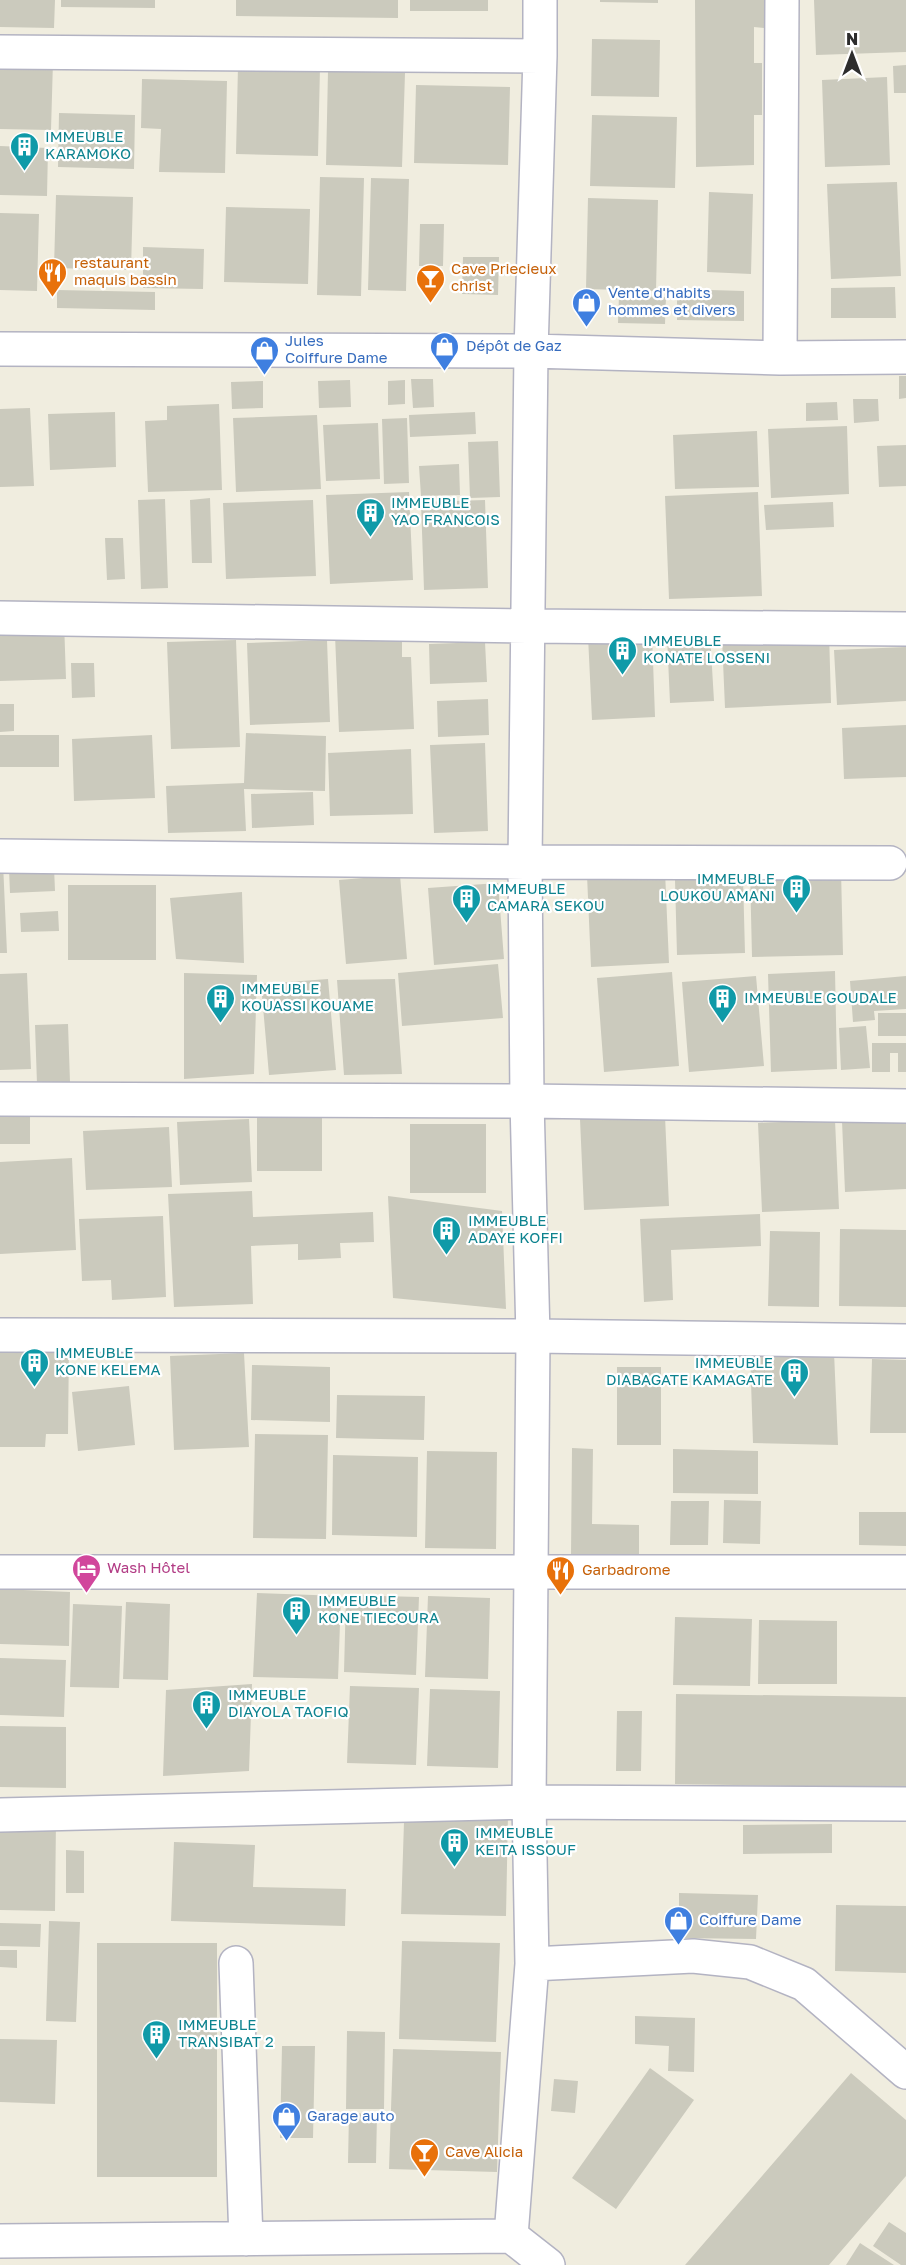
<svg xmlns="http://www.w3.org/2000/svg" width="906" height="2265" font-family="'Golos Text',sans-serif">
	<rect width="100%" height="100%" fill="#f0eddf"/>
	<path fill="#cbcabd" d="M 0,0 L 55,0 L 54,28 L 0,27 Z
		M 61,0 L 155,0 L 155,8 L 61,7 Z
		M 236,0 L 398,0 L 398,18 L 236,16 Z
		M 410,0 L 488,0 L 488,11 L 410,11 Z
		M 600,0 L 658,0 L 658,3 L 600,2 Z
		M 695,0 L 764,0 L 764,28 L 754,27 L 754,63 L 762,63 L 762,115 L 754,115 L 754,165 L 696,167 Z
		M 814,0 L 906,0 L 906,52 L 816,55 Z
		M 592,39 L 660,40 L 659,97 L 591,96 Z
		M 0,60 L 53,61 L 51,130 L 0,129 Z
		M 906,65 L 906,93 L 894,93 L 893,66 Z
		M 238,66 L 320,67 L 318,156 L 236,154 Z
		M 328,71 L 405,73 L 402,167 L 326,165 Z
		M 887,77 L 890,165 L 825,167 L 822,80 Z
		M 142,79 L 227,81 L 225,173 L 159,172 L 161,129 L 141,128 Z
		M 416,85 L 510,87 L 508,165 L 414,163 Z
		M 59,113 L 135,115 L 134,169 L 58,167 Z
		M 592,115 L 677,117 L 675,188 L 590,186 Z
		M 0,146 L 48,148 L 47,196 L 0,195 Z
		M 320,177 L 364,178 L 361,296 L 317,295 Z
		M 371,178 L 409,179 L 406,291 L 368,290 Z
		M 897,182 L 901,276 L 831,279 L 827,184 Z
		M 709,192 L 753,194 L 751,274 L 707,272 Z
		M 56,195 L 133,197 L 131,270 L 54,268 Z
		M 588,198 L 658,200 L 656,291 L 586,289 Z
		M 226,207 L 310,209 L 308,284 L 224,282 Z
		M 0,213 L 39,214 L 37,291 L 0,290 Z
		M 420,224 L 444,224 L 443,266 L 419,266 Z
		M 143,247 L 204,249 L 203,289 L 143,288 Z
		M 463,257 L 499,257 L 498,295 L 462,294 Z
		M 895,287 L 896,318 L 831,318 L 831,288 Z
		M 677,289 L 744,291 L 744,321 L 677,320 Z
		M 57,290 L 155,292 L 155,310 L 57,308 Z
		M 619,296 L 666,297 L 665,324 L 618,323 Z
		M 899,376 L 906,376 L 906,398 L 899,399 Z
		M 411,379 L 433,379 L 434,407 L 413,408 Z
		M 350,380 L 351,407 L 319,408 L 318,381 Z
		M 405,380 L 405,404 L 388,405 L 388,381 Z
		M 263,381 L 263,408 L 232,409 L 231,382 Z
		M 853,399 L 878,399 L 879,421 L 854,423 Z
		M 837,402 L 838,420 L 806,421 L 806,403 Z
		M 219,404 L 222,490 L 148,492 L 145,421 L 167,420 L 167,406 Z
		M 30,408 L 34,486 L 0,487 L 0,409 Z
		M 115,412 L 116,467 L 50,470 L 48,414 Z
		M 475,412 L 476,434 L 410,437 L 409,415 Z
		M 317,415 L 321,489 L 236,492 L 233,418 Z
		M 407,418 L 409,483 L 384,484 L 382,419 Z
		M 378,423 L 380,479 L 326,481 L 323,425 Z
		M 847,426 L 849,494 L 771,498 L 768,429 Z
		M 757,431 L 759,487 L 675,489 L 673,435 Z
		M 498,441 L 500,497 L 470,498 L 468,442 Z
		M 906,445 L 906,486 L 879,487 L 877,446 Z
		M 459,464 L 460,495 L 421,496 L 419,466 Z
		M 409,492 L 413,580 L 330,584 L 326,495 Z
		M 758,492 L 762,596 L 669,599 L 665,496 Z
		M 210,498 L 212,563 L 192,563 L 190,500 Z
		M 165,499 L 168,588 L 141,589 L 138,500 Z
		M 313,500 L 316,576 L 226,579 L 223,503 Z
		M 485,500 L 488,588 L 424,590 L 421,502 Z
		M 833,502 L 834,527 L 766,530 L 764,505 Z
		M 105,538 L 123,538 L 125,579 L 107,580 Z
		M 64,621 L 66,679 L 0,681 L 0,623 Z
		M 402,632 L 402,657 L 411,657 L 414,729 L 339,732 L 335,635 Z
		M 829,632 L 831,703 L 725,708 L 722,638 Z
		M 652,633 L 655,717 L 592,720 L 588,636 Z
		M 710,634 L 714,701 L 670,703 L 667,636 Z
		M 236,640 L 240,747 L 171,749 L 167,642 Z
		M 327,640 L 330,722 L 250,725 L 247,643 Z
		M 485,642 L 487,682 L 430,684 L 429,644 Z
		M 906,647 L 906,701 L 837,705 L 834,650 Z
		M 71,663 L 94,663 L 95,697 L 72,698 Z
		M 488,699 L 489,735 L 438,737 L 437,701 Z
		M 0,704 L 14,704 L 14,731 L 0,732 Z
		M 906,725 L 906,777 L 844,779 L 842,728 Z
		M 246,733 L 326,736 L 325,791 L 244,789 L 246,831 L 168,833 L 166,786 L 244,783 Z
		M 0,735 L 59,735 L 59,767 L 0,767 Z
		M 152,735 L 155,798 L 74,801 L 72,739 Z
		M 485,743 L 488,831 L 434,833 L 430,745 Z
		M 411,749 L 413,814 L 330,816 L 328,753 Z
		M 313,792 L 314,825 L 252,828 L 251,794 Z
		M 0,863 L 3,863 L 7,953 L 0,953 Z
		M 54,867 L 55,891 L 10,893 L 9,869 Z
		M 841,870 L 843,955 L 752,957 L 750,871 Z
		M 665,871 L 669,963 L 591,967 L 587,875 Z
		M 400,875 L 407,959 L 346,964 L 339,880 Z
		M 743,878 L 745,953 L 677,955 L 675,880 Z
		M 498,883 L 504,959 L 434,965 L 428,888 Z
		M 68,885 L 156,885 L 156,960 L 68,960 Z
		M 242,892 L 244,963 L 176,959 L 170,898 Z
		M 58,911 L 59,931 L 21,932 L 20,913 Z
		M 498,964 L 503,1018 L 402,1026 L 398,973 Z
		M 835,971 L 837,1069 L 771,1072 L 768,974 Z
		M 672,972 L 679,1066 L 604,1072 L 597,978 Z
		M 27,973 L 31,1069 L 0,1070 L 0,974 Z
		M 184,973 L 257,975 L 254,1074 L 184,1079 Z
		M 756,976 L 764,1066 L 689,1072 L 682,982 Z
		M 906,976 L 906,1009 L 874,1011 L 875,1020 L 853,1022 L 850,981 Z
		M 328,979 L 336,1070 L 269,1075 L 261,984 Z
		M 395,979 L 402,1074 L 344,1075 L 337,980 Z
		M 878,1013 L 906,1013 L 906,1036 L 878,1036 Z
		M 68,1024 L 70,1082 L 37,1084 L 35,1025 Z
		M 866,1026 L 870,1068 L 841,1070 L 839,1028 Z
		M 872,1043 L 906,1043 L 906,1072 L 898,1072 L 898,1053 L 890,1053 L 890,1072 L 872,1072 Z
		M 0,1105 L 30,1105 L 30,1144 L 0,1144 Z
		M 257,1110 L 322,1110 L 322,1171 L 257,1171 Z
		M 665,1116 L 669,1206 L 584,1210 L 580,1119 Z
		M 906,1118 L 906,1189 L 845,1192 L 842,1121 Z
		M 249,1119 L 252,1182 L 180,1185 L 177,1122 Z
		M 835,1120 L 839,1209 L 762,1212 L 758,1123 Z
		M 410,1124 L 486,1124 L 486,1193 L 410,1193 Z
		M 169,1127 L 172,1187 L 86,1190 L 83,1131 Z
		M 72,1158 L 76,1250 L 0,1254 L 0,1162 Z
		M 252,1191 L 253,1217 L 373,1212 L 374,1242 L 340,1243 L 341,1258 L 298,1260 L 298,1244 L 251,1246 L 253,1304 L 174,1307 L 168,1194 Z
		M 388,1196 L 502,1211 L 506,1309 L 393,1298 Z
		M 760,1214 L 761,1246 L 671,1250 L 673,1300 L 644,1302 L 640,1219 Z
		M 163,1216 L 166,1297 L 112,1300 L 111,1280 L 82,1281 L 79,1219 Z
		M 840,1229 L 906,1230 L 906,1307 L 839,1306 Z
		M 770,1231 L 820,1232 L 819,1307 L 768,1306 Z
		M 0,1341 L 69,1342 L 68,1434 L 46,1434 L 45,1447 L 0,1447 Z
		M 750,1351 L 834,1352 L 838,1445 L 753,1443 Z
		M 244,1353 L 249,1447 L 174,1450 L 170,1356 Z
		M 872,1359 L 906,1360 L 906,1433 L 870,1433 Z
		M 252,1365 L 330,1367 L 330,1422 L 251,1420 Z
		M 617,1367 L 661,1367 L 661,1445 L 617,1445 Z
		M 129,1386 L 135,1445 L 78,1451 L 72,1392 Z
		M 337,1395 L 425,1396 L 424,1440 L 336,1438 Z
		M 255,1434 L 328,1435 L 326,1539 L 253,1538 Z
		M 572,1448 L 593,1449 L 592,1524 L 639,1525 L 639,1557 L 571,1556 Z
		M 673,1449 L 758,1451 L 758,1494 L 673,1493 Z
		M 427,1451 L 497,1452 L 496,1549 L 425,1548 Z
		M 333,1455 L 418,1457 L 417,1537 L 332,1535 Z
		M 724,1500 L 761,1501 L 760,1544 L 723,1543 Z
		M 671,1501 L 709,1501 L 708,1545 L 670,1545 Z
		M 859,1512 L 906,1512 L 906,1546 L 859,1545 Z
		M 0,1589 L 70,1592 L 69,1646 L 0,1644 Z
		M 257,1593 L 341,1596 L 338,1679 L 253,1677 Z
		M 346,1595 L 419,1597 L 416,1675 L 344,1672 Z
		M 428,1596 L 490,1598 L 488,1679 L 425,1677 Z
		M 126,1602 L 170,1604 L 168,1680 L 123,1679 Z
		M 73,1604 L 122,1606 L 119,1688 L 70,1687 Z
		M 675,1617 L 752,1619 L 750,1686 L 673,1685 Z
		M 759,1620 L 837,1621 L 837,1684 L 758,1684 Z
		M 0,1658 L 66,1660 L 64,1717 L 0,1715 Z
		M 252,1684 L 249,1771 L 163,1776 L 166,1690 Z
		M 350,1686 L 419,1688 L 416,1765 L 347,1763 Z
		M 430,1689 L 500,1691 L 498,1768 L 427,1766 Z
		M 676,1694 L 906,1697 L 906,1788 L 675,1784 Z
		M 617,1711 L 642,1711 L 641,1771 L 616,1771 Z
		M 0,1726 L 66,1727 L 66,1788 L 0,1787 Z
		M 508,1814 L 506,1916 L 401,1914 L 404,1822 Z
		M 0,1817 L 56,1818 L 55,1911 L 0,1910 Z
		M 832,1824 L 832,1853 L 743,1854 L 743,1825 Z
		M 174,1842 L 255,1845 L 253,1887 L 346,1889 L 345,1926 L 171,1921 Z
		M 66,1850 L 84,1851 L 84,1893 L 66,1893 Z
		M 679,1893 L 758,1895 L 756,1939 L 679,1938 Z
		M 836,1905 L 906,1906 L 906,1973 L 835,1971 Z
		M 49,1921 L 80,1922 L 76,2022 L 46,2021 Z
		M 0,1923 L 41,1924 L 40,1947 L 0,1946 Z
		M 402,1941 L 500,1943 L 496,2042 L 399,2039 Z
		M 97,1943 L 217,1943 L 217,2177 L 97,2177 Z
		M 0,1950 L 17,1950 L 17,1968 L 0,1967 Z
		M 635,2016 L 695,2018 L 694,2072 L 668,2071 L 669,2046 L 635,2044 Z
		M 347,2031 L 385,2032 L 384,2109 L 346,2109 Z
		M 0,2039 L 57,2040 L 55,2104 L 0,2102 Z
		M 282,2046 L 315,2046 L 313,2138 L 280,2138 Z
		M 393,2049 L 501,2052 L 497,2172 L 389,2169 Z
		M 650,2068 L 694,2100 L 616,2209 L 572,2178 Z
		M 851,2073 L 906,2120 L 906,2176 L 829,2265 L 685,2265 Z
		M 554,2079 L 578,2081 L 575,2113 L 551,2111 Z
		M 349,2113 L 377,2114 L 376,2163 L 348,2163 Z
		M 889,2222 L 906,2233 L 906,2265 L 901,2265 L 873,2246 Z
		M 860,2243 L 894,2265 L 846,2265 Z"/>
	<g fill="none" stroke-linecap="round" stroke-linejoin="round">
		<defs>
			<path id="minor" d="M 0,52 L 540,56
				M 0,349 L 531,351 L 780,358 L 906,357
				M 780,358 L 782,0
				M 0,618 L 527,626 L 906,629
				M 0,856 L 525,862 L 890,863
				M 0,1099 L 527,1101 L 906,1106
				M 0,1335 L 533,1336 L 906,1341
				M 0,1572 L 906,1572
				M 0,1815 L 529,1802 L 906,1804
				M 236,1963 L 246,2239
				M 532,1964 L 693,1956 L 750,1962 L 804,1984 L 906,2072
				M 511,2236 L 532,1964 L 529,1802 L 533,1336 L 527,1101 L 525,862 L 531,351 L 540,56 L 540,0
				M 0,2241 L 511,2236 L 548,2265"/>
		</defs>
		<use href="#minor" stroke="#b3b3c2" stroke-width="36"/>
		<use href="#minor" stroke="#fff" stroke-width="33"/>
	</g>
	<defs>
		<symbol id="building-pin" viewBox="-11 -11 22 30"><path d="M0 17L-7.5 6A9.5 9.5 0 1 1 7.5 6Z" fill="#0f9aa8" stroke="#fff"/><path d="M-4-6H4V6H1V3H-1V6H-4ZM-2.5-4.3h1.7v1.8h-1.7ZM.8-4.3h1.7v1.8H.8ZM-2.5-1h1.7V.8h-1.7ZM.8-1h1.7V.8H.8Z" fill="#fff"/></symbol>
		<symbol id="restaurant-pin" viewBox="-11 -11 22 30"><path d="M0 17L-7.5 6A9.5 9.5 0 1 1 7.5 6Z" fill="#e8710a" stroke="#fff"/><path d="M-5-6h1v4h1v-4h1v4h1v-4h1v5L-1.5 .5V6h-2V.5L-5-1ZM5-6V6H3V1.5H1.5Q1.5-4 5-6Z" fill="#fff"/></symbol>
		<symbol id="bar-pin" viewBox="-11 -11 22 30"><path d="M0 17L-7.5 6A9.5 9.5 0 1 1 7.5 6Z" fill="#e8710a" stroke="#fff"/><path d="M-6-5H6L.8 .8V4.5H3.5V6h-7V4.5H-.8V.8Z" fill="#fff"/></symbol>
		<symbol id="shop-pin" viewBox="-11 -11 22 30"><path d="M0 17L-7.5 6A9.5 9.5 0 1 1 7.5 6Z" fill="#3f7fe0" stroke="#fff"/><path d="M-5-2.5h2.3a2.7 3.5 0 0 1 5.4 0H5L5.5 6h-11ZM-1.5-2.5h3a1.5 2.3 0 0 0-3 0Z" fill="#fff"/></symbol>
		<symbol id="hotel-pin" viewBox="-11 -11 22 30"><path d="M0 17L-7.5 6A9.5 9.5 0 1 1 7.5 6Z" fill="#d1479c" stroke="#fff"/><path d="M-6-4.5h1.5V1H6V5H4.5V3h-9V5H-6ZM-4 0a1.8 1.8 0 1 1 3.6 0ZM.5 0V-2.5h3Q6-2.5 6 0Z" fill="#fff"/></symbol>
	</defs>
	<g fill-rule="evenodd">
		<use href="#building-pin" x="8" y="130" width="33" height="45"/>
		<use href="#restaurant-pin" x="36" y="256" width="33" height="45"/>
		<use href="#bar-pin" x="414" y="262" width="33" height="45"/>
		<use href="#shop-pin" x="570" y="286" width="33" height="45"/>
		<use href="#shop-pin" x="428" y="330" width="33" height="45"/>
		<use href="#shop-pin" x="248" y="334" width="33" height="45"/>
		<use href="#building-pin" x="354" y="496" width="33" height="45"/>
		<use href="#building-pin" x="606" y="634" width="33" height="45"/>
		<use href="#building-pin" x="780" y="872" width="33" height="45"/>
		<use href="#building-pin" x="450" y="882" width="33" height="45"/>
		<use href="#building-pin" x="204" y="982" width="33" height="45"/>
		<use href="#building-pin" x="706" y="982" width="33" height="45"/>
		<use href="#building-pin" x="430" y="1214" width="33" height="45"/>
		<use href="#building-pin" x="18" y="1346" width="33" height="45"/>
		<use href="#building-pin" x="778" y="1356" width="33" height="45"/>
		<use href="#hotel-pin" x="70" y="1552" width="33" height="45"/>
		<use href="#restaurant-pin" x="544" y="1554" width="33" height="45"/>
		<use href="#building-pin" x="280" y="1594" width="33" height="45"/>
		<use href="#building-pin" x="190" y="1688" width="33" height="45"/>
		<use href="#building-pin" x="438" y="1826" width="33" height="45"/>
		<use href="#shop-pin" x="662" y="1904" width="33" height="45"/>
		<use href="#building-pin" x="140" y="2018" width="33" height="45"/>
		<use href="#shop-pin" x="270" y="2100" width="33" height="45"/>
		<use href="#bar-pin" x="408" y="2136" width="33" height="45"/>
	</g>
	<g text-anchor="middle" stroke-width="4.5" stroke-linejoin="round" paint-order="stroke">
		<g font-size="15" fill="#0d838f" stroke="#fff" text-anchor="start">
			<text x="45" y="142">IMMEUBLE<tspan x="45" dy="17">KARAMOKO</tspan></text>
			<text x="391" y="508">IMMEUBLE<tspan x="391" dy="17">YAO FRANCOIS</tspan></text>
			<text x="643" y="646">IMMEUBLE<tspan x="643" dy="17">KONATE LOSSENI</tspan></text>
			<text x="775" y="884" text-anchor="end">IMMEUBLE<tspan x="775" dy="17">LOUKOU AMANI</tspan></text>
			<text x="487" y="894">IMMEUBLE<tspan x="487" dy="17">CAMARA SEKOU</tspan></text>
			<text x="241" y="994">IMMEUBLE<tspan x="241" dy="17">KOUASSI KOUAME</tspan></text>
			<text x="744" y="1003">IMMEUBLE GOUDALE</text>
			<text x="468" y="1226">IMMEUBLE<tspan x="468" dy="17">ADAYE KOFFI</tspan></text>
			<text x="55" y="1358">IMMEUBLE<tspan x="55" dy="17">KONE KELEMA</tspan></text>
			<text x="773" y="1368" text-anchor="end">IMMEUBLE<tspan x="773" dy="17">DIABAGATE KAMAGATE</tspan></text>
			<text x="318" y="1606">IMMEUBLE<tspan x="318" dy="17">KONE TIECOURA</tspan></text>
			<text x="228" y="1700">IMMEUBLE<tspan x="228" dy="17">DIAYOLA TAOFIQ</tspan></text>
			<text x="475" y="1838">IMMEUBLE<tspan x="475" dy="17">KEITA ISSOUF</tspan></text>
			<text x="178" y="2030">IMMEUBLE<tspan x="178" dy="17">TRANSIBAT 2</tspan></text>
		</g>
		<g font-size="15" fill="#c56008" stroke="#fff" text-anchor="start">
			<text x="74" y="268">restaurant<tspan x="74" dy="17">maquis bassin</tspan></text>
			<text x="451" y="274">Cave Priecieux<tspan x="451" dy="17">christ</tspan></text>
			<text x="582" y="1575">Garbadrome</text>
			<text x="445" y="2157">Cave Alicia</text>
		</g>
		<g font-size="15" fill="#366cbe" stroke="#fff" text-anchor="start">
			<text x="608" y="298">Vente d'habits<tspan x="608" dy="17">hommes et divers</tspan></text>
			<text x="285" y="346">Jules<tspan x="285" dy="17">Coiffure Dame</tspan></text>
			<text x="466" y="351">Dépôt de Gaz</text>
			<text x="699" y="1925">Coiffure Dame</text>
			<text x="307" y="2121">Garage auto</text>
		</g>
		<g font-size="15" fill="#b23c85" stroke="#fff" text-anchor="start">
			<text x="107" y="1573">Wash Hôtel</text>
		</g>
	</g>
	<g transform="translate(852 54)" stroke="#ffffff" stroke-width="4.5" paint-order="stroke">
	<path d="M0-4.5L10 22L0 15L-10 22Z" fill="#2d2d2d"/>
	<text y="-9" font-size="16" font-weight="bold" text-anchor="middle" fill="#2d2d2d">N</text>
	</g>
</svg>
